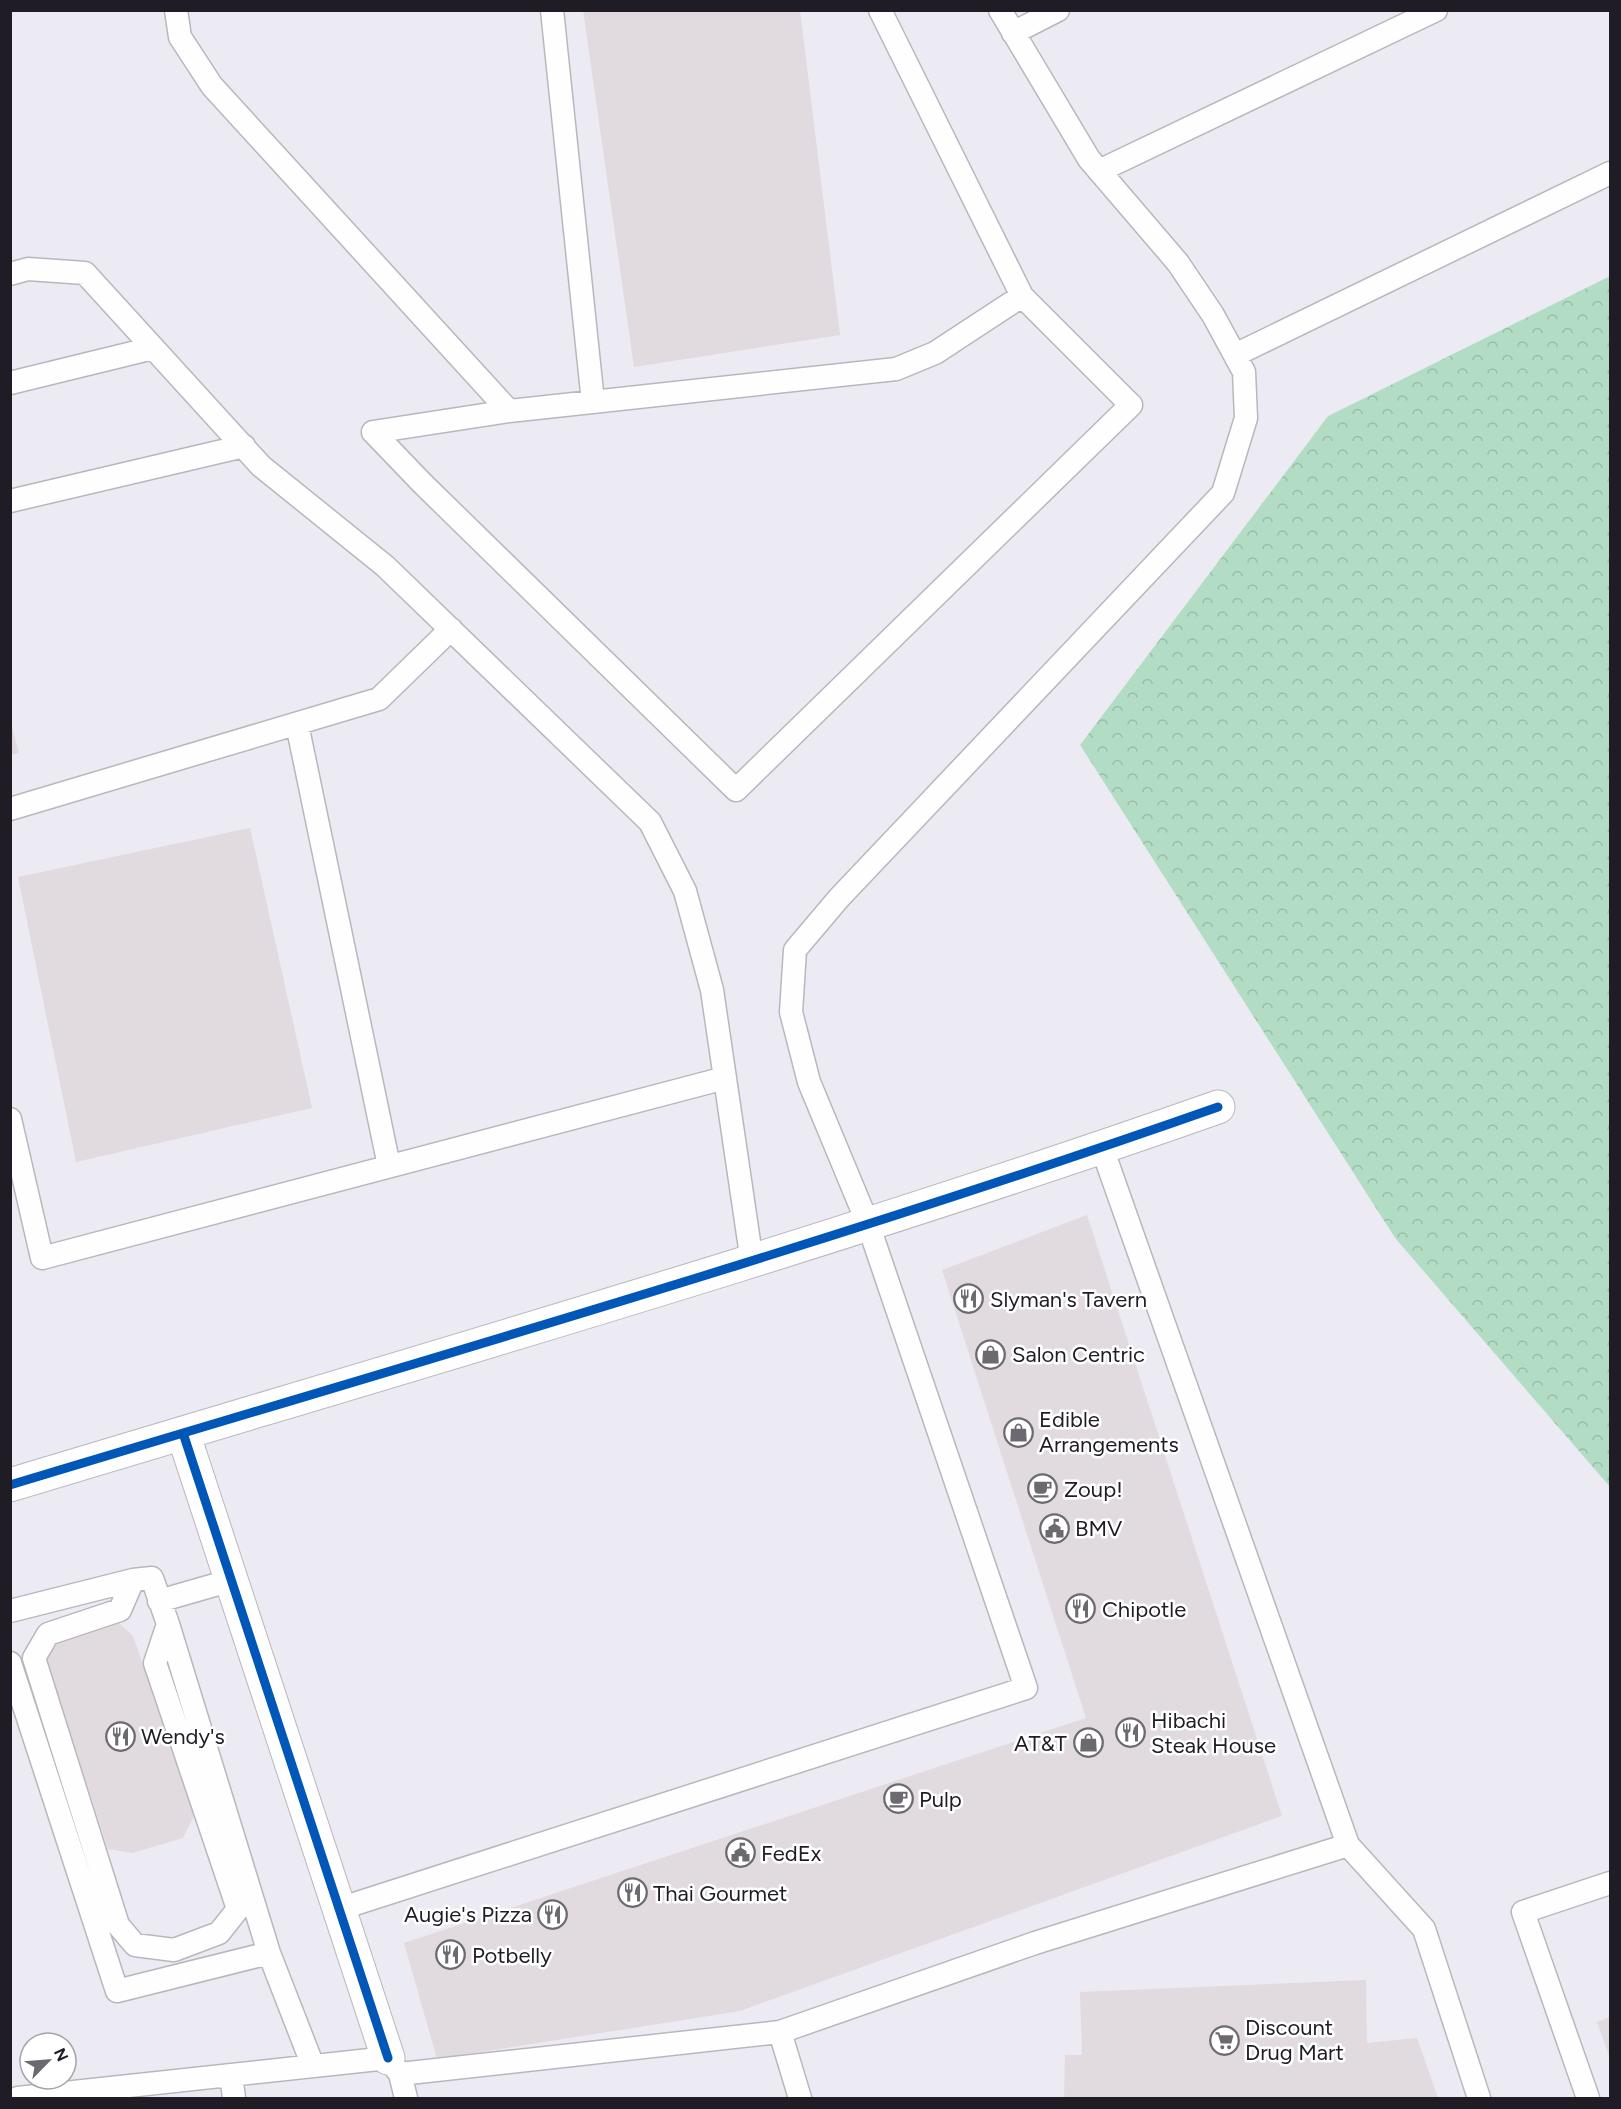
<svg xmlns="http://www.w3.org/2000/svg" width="1621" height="2109" font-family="Figtree,sans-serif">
	<defs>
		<pattern id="forest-crowns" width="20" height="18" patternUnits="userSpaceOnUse" patternTransform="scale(1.5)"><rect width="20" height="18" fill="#b2ddc4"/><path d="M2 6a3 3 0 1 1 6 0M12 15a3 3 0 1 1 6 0" fill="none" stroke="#99bda8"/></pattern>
	</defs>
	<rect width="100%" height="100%" fill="#faf9fc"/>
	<path fill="#eceaf2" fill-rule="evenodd" d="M 11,11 L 1610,11 L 1610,276 L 1328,416 L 1080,745 L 1395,1238 L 1610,1487 L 1610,2098 L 11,2098 ZM 30,2043 L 66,2043 L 66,2079 L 30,2079 Z"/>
	<path fill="url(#forest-crowns)" d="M 1610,276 L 1610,1487 L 1395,1238 L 1080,745 L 1328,416 Z"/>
	<path fill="#e1dbdf" d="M 583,10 L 800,10 L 840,335 L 634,367 Z
		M 10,720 L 19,753 L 10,755 Z
		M 250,828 L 312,1108 L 76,1162 L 18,877 Z
		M 1087,1215 L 1282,1816 L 740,2011 L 437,2059 L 404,1943 L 1086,1718 L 942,1270 Z
		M 117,1621 L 133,1636 L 195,1814 L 183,1838 L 132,1853 L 108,1849 L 46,1658 L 55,1641 Z
		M 1366,1980 L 1367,2043 L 1417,2038 L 1438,2098 L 1064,2098 L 1065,2055 L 1082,2055 L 1080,1992 Z
		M 1610,2017 L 1610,2058 L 1597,2022 Z"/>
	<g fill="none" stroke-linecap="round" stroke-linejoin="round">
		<defs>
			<path id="service" d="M 176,10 L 180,37 L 212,86 L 509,411
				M 552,10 L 593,402
				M 1013,33 L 1058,10
				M 1099,171 L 1436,10
				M 10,274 L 28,269 L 85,273 L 261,466 L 385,566 L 650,822 L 685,891 L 712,990 L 752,1262
				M 1235,355 L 1610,173
				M 10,383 L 153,348
				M 373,432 L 422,483 L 736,790 L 1131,405 L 1022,296 L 880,10
				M 373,432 L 509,411 L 896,369 L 935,353 L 1022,296
				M 10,501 L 244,446
				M 297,724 L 389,1166
				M 10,809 L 379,699 L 451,629
				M 10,1119 L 42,1258 L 725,1078
				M 1102,1148 L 1348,1845
				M 133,1580 L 120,1610 L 48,1634 L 34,1658 L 118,1925 L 135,1945 L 174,1950 L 219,1933 L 238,1909 L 155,1663 L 168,1624
				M 159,1601 L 232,1580
				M 10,1611 L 133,1580 L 152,1578 L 168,1624 L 269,1953 L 313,2066
				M 10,1663 L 117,1991 L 269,1953
				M 339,1909 L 1026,1688 L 868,1224 L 809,1082 L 791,1012 L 795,950 L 839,898 L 1223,493 L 1246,418 L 1244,372 L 1213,315 L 1178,263 L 1089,159 L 1000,10
				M 780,2032 L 800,2098
				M 400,2074 L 406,2098
				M 231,2075 L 234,2098
				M 18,2098 L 388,2058 L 400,2074 L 780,2032 L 1035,1943 L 1348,1845 L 1424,1929 L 1479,2098
				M 1588,2098 L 1523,1912 L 1610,1883"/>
			<path id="minor" d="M 183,1433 L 388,2058
				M 10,1485 C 414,1363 820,1247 1218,1107"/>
		</defs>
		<use href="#service" stroke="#b9b7bd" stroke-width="25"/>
		<use href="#minor" stroke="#b9b7bd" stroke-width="35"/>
		<use href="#service" stroke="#fefeff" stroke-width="22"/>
		<use href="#minor" stroke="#fefeff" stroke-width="33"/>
		<defs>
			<path id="cycleway" d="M 183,1433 L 388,2058
				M 10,1485 C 414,1363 820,1247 1218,1107"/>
		</defs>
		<use href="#cycleway" stroke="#fff" stroke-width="13"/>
		<use href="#cycleway" stroke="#0057b8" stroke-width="9"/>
	</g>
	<defs>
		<symbol id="restaurant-ring" viewBox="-11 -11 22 22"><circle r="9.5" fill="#fff" stroke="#6c6970" stroke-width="1.5"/><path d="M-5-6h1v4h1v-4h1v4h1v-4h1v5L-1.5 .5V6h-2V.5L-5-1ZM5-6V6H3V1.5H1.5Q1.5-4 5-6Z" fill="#6c6970"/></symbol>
		<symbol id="shop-ring" viewBox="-11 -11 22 22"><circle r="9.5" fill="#fff" stroke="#6c6970" stroke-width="1.5"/><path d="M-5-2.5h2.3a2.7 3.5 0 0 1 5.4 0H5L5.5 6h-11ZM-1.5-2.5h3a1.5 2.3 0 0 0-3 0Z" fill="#6c6970"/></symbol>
		<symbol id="cafe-ring" viewBox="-11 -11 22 22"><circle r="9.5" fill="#fff" stroke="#6c6970" stroke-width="1.5"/><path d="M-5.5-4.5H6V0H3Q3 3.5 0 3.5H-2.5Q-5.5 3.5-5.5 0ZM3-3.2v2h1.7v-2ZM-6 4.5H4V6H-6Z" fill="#6c6970"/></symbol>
		<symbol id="civic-ring" viewBox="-11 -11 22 22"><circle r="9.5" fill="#fff" stroke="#6c6970" stroke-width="1.5"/><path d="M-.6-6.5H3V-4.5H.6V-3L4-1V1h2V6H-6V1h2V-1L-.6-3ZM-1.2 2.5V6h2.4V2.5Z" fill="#6c6970"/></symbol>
		<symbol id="supermarket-ring" viewBox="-11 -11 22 22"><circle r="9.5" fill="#fff" stroke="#6c6970" stroke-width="1.5"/><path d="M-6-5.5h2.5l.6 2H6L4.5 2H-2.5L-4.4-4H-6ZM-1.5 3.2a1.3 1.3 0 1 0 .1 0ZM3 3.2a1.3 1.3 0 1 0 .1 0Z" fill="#6c6970"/></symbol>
	</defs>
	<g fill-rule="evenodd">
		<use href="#restaurant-ring" x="952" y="1282" width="33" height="33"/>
		<use href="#shop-ring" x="974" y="1338" width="33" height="33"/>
		<use href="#shop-ring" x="1002" y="1416" width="33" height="33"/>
		<use href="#cafe-ring" x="1026" y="1472" width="33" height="33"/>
		<use href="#civic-ring" x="1038" y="1512" width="33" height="33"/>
		<use href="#restaurant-ring" x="1064" y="1592" width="33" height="33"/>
		<use href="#restaurant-ring" x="1114" y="1716" width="33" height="33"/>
		<use href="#restaurant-ring" x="104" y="1720" width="33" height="33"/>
		<use href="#shop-ring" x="1072" y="1726" width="33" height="33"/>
		<use href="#cafe-ring" x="882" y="1782" width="33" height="33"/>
		<use href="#civic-ring" x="724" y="1836" width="33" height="33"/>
		<use href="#restaurant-ring" x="616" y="1876" width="33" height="33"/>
		<use href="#restaurant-ring" x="536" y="1898" width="33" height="33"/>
		<use href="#restaurant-ring" x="434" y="1938" width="33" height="33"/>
		<use href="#supermarket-ring" x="1208" y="2024" width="33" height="33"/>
	</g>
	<g text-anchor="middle" stroke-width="5" stroke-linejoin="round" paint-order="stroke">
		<g font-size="22" fill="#1f1c25" stroke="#fff" text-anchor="start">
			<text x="990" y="1307">Slyman's Tavern</text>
			<text x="1012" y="1362">Salon Centric</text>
			<text x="1039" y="1427">Edible<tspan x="1039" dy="25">Arrangements</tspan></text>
			<text x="1064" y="1497">Zoup!</text>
			<text x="1075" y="1536">BMV</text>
			<text x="1102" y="1617">Chipotle</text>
			<text x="1151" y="1728">Hibachi<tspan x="1151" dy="25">Steak House</tspan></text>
			<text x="141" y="1744">Wendy's</text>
			<text x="1067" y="1751" text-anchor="end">AT&amp;T</text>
			<text x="919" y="1807">Pulp</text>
			<text x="761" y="1861">FedEx</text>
			<text x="653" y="1901">Thai Gourmet</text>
			<text x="532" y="1922" text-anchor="end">Augie's Pizza</text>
			<text x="472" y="1963">Potbelly</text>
			<text x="1245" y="2035">Discount<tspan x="1245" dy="25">Drug Mart</tspan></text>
		</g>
	</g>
	<rect width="1621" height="2109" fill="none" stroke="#1f1c25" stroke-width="24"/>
	<g transform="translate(48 2061) rotate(65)"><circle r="28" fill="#ffffff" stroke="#a5a4a8" stroke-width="1.5"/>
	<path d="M0-4.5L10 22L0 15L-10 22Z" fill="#6c6970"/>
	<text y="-9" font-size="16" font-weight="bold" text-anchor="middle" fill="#1f1c25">N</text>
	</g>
</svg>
